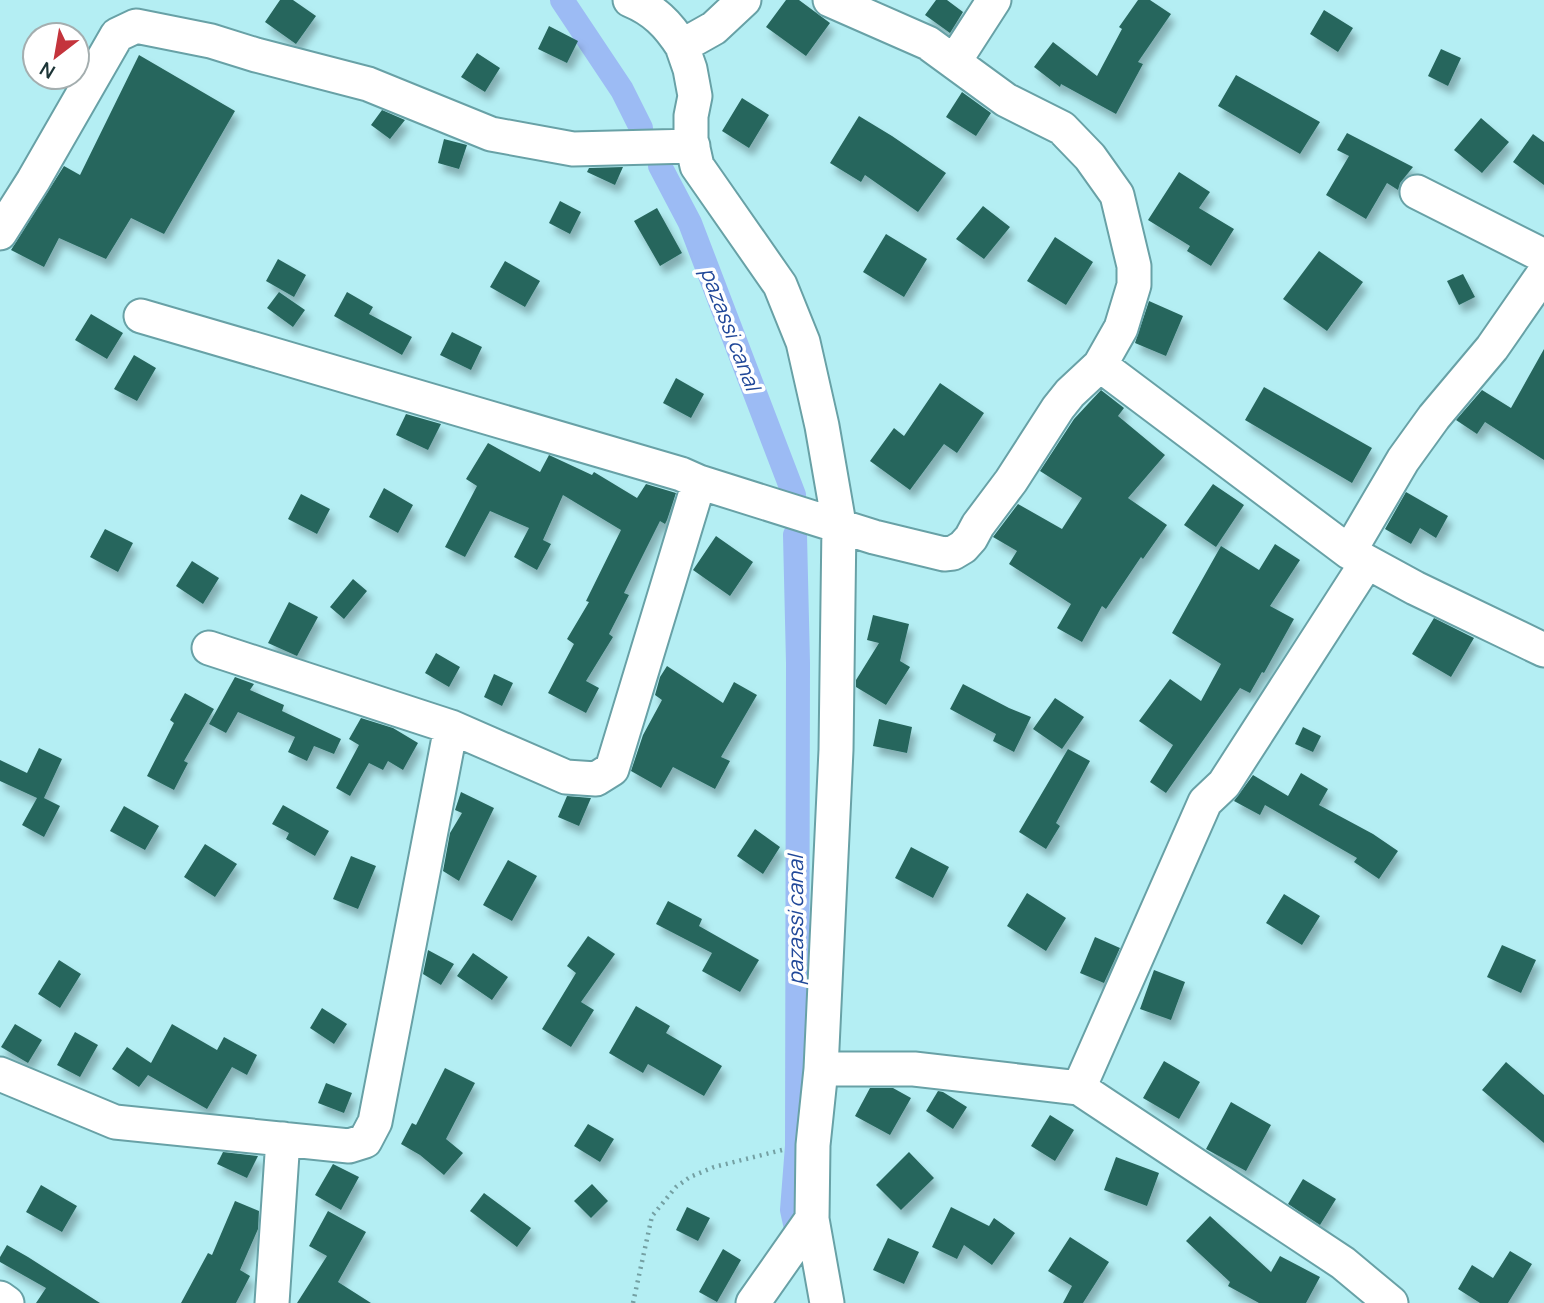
<svg xmlns="http://www.w3.org/2000/svg" width="1544" height="1303" font-family="Manrope,sans-serif">
	<defs>
		<filter id="shadow"><feDropShadow dx="4.5" dy="8" stdDeviation="3.5" flood-color="#0004"/></filter>
	</defs>
	<rect width="100%" height="100%" fill="#b4eef3"/>
	<g fill="none" stroke-linecap="round" stroke-linejoin="round">
		<path stroke="#9cbbf4" stroke-width="24" d="M 562,0 L 622,90 L 641,128
			M 660,166 L 690,223 L 794,495
			M 795,535 L 798,663 L 797,1146 L 792,1210 L 800,1247"/>
	</g>
	<path fill="#27665d" filter="url(#shadow)" d="M 280,0 L 293,0 L 316,16 L 296,44 L 265,22 Z
		M 786,0 L 799,0 L 830,23 L 806,56 L 766,27 Z
		M 936,0 L 947,0 L 963,12 L 950,33 L 925,15 Z
		M 1138,0 L 1150,0 L 1171,14 L 1138,62 L 1143,64 L 1116,114 L 1061,84 L 1060,87 L 1034,67 L 1053,42 L 1097,76 L 1122,29 L 1119,27 Z
		M 1324,10 L 1353,28 L 1338,52 L 1310,34 Z
		M 549,26 L 578,41 L 567,63 L 538,49 Z
		M 1441,49 L 1461,58 L 1448,86 L 1428,76 Z
		M 477,53 L 500,68 L 485,92 L 461,77 Z
		M 139,55 L 235,111 L 164,234 L 131,218 L 106,259 L 59,238 L 44,267 L 11,250 L 64,166 L 80,175 Z
		M 1236,75 L 1320,122 L 1300,154 L 1218,106 Z
		M 962,92 L 991,113 L 976,136 L 946,117 Z
		M 742,98 L 769,115 L 749,148 L 722,131 Z
		M 382,110 L 405,120 L 390,139 L 371,125 Z
		M 859,116 L 892,136 L 946,173 L 918,212 L 865,175 L 861,182 L 830,163 Z
		M 1481,118 L 1509,142 L 1482,173 L 1454,150 Z
		M 1347,133 L 1413,167 L 1400,183 L 1398,190 L 1387,183 L 1366,219 L 1326,195 L 1349,156 L 1337,150 Z
		M 1533,134 L 1544,142 L 1544,185 L 1513,162 Z
		M 444,139 L 467,145 L 459,169 L 438,163 Z
		M 623,167 L 615,185 L 587,172 L 589,168 Z
		M 1179,172 L 1210,192 L 1199,208 L 1234,229 L 1211,266 L 1187,251 L 1190,246 L 1148,220 Z
		M 560,201 L 581,212 L 570,234 L 549,223 Z
		M 983,206 L 1010,227 L 984,259 L 956,239 Z
		M 657,208 L 682,253 L 660,266 L 634,221 Z
		M 886,234 L 927,259 L 904,297 L 863,272 Z
		M 1055,237 L 1093,262 L 1066,305 L 1027,281 Z
		M 1319,251 L 1363,282 L 1327,331 L 1283,299 Z
		M 278,259 L 306,275 L 294,297 L 266,281 Z
		M 505,261 L 540,281 L 525,307 L 490,287 Z
		M 1463,274 L 1475,297 L 1459,305 L 1447,281 Z
		M 279,292 L 305,310 L 293,327 L 267,308 Z
		M 347,292 L 373,307 L 369,314 L 412,337 L 402,355 L 334,316 Z
		M 1149,301 L 1183,316 L 1166,356 L 1135,343 Z
		M 91,314 L 123,333 L 107,359 L 75,340 Z
		M 452,332 L 482,347 L 471,370 L 440,355 Z
		M 1544,349 L 1544,460 L 1485,422 L 1477,434 L 1456,420 L 1482,390 L 1511,408 Z
		M 134,355 L 156,368 L 137,401 L 114,389 Z
		M 676,378 L 704,394 L 691,418 L 663,403 Z
		M 940,383 L 984,413 L 957,453 L 944,444 L 910,490 L 870,461 L 894,428 L 904,436 Z
		M 1264,387 L 1372,448 L 1352,483 L 1245,420 Z
		M 1101,390 L 1124,408 L 1118,416 L 1165,455 L 1128,498 L 1167,525 L 1143,559 L 1141,557 L 1106,609 L 1102,606 L 1082,642 L 1057,628 L 1071,604 L 1009,564 L 1017,551 L 993,537 L 1018,504 L 1062,529 L 1082,498 L 1040,471 L 1074,419 Z
		M 406,414 L 441,424 L 428,450 L 396,435 Z
		M 488,443 L 540,472 L 549,455 L 592,475 L 594,472 L 637,498 L 646,484 L 676,493 L 667,520 L 665,524 L 660,521 L 624,593 L 629,595 L 609,634 L 613,637 L 586,681 L 599,688 L 586,713 L 548,693 L 574,644 L 567,639 L 589,602 L 586,601 L 621,530 L 563,495 L 543,540 L 551,544 L 537,570 L 514,557 L 529,528 L 490,511 L 465,557 L 445,547 L 477,486 L 466,479 Z
		M 1213,484 L 1244,505 L 1216,547 L 1184,525 Z
		M 384,488 L 413,505 L 398,533 L 369,517 Z
		M 1406,492 L 1448,516 L 1436,538 L 1420,528 L 1411,544 L 1385,529 Z
		M 301,494 L 330,509 L 317,534 L 288,519 Z
		M 105,529 L 133,543 L 118,572 L 90,557 Z
		M 716,536 L 753,562 L 730,596 L 693,570 Z
		M 1275,544 L 1300,560 L 1270,606 L 1294,619 L 1264,673 L 1262,672 L 1250,693 L 1240,688 L 1166,793 L 1150,782 L 1173,745 L 1139,721 L 1170,679 L 1201,701 L 1221,664 L 1172,633 L 1221,546 L 1259,570 Z
		M 192,561 L 219,578 L 203,604 L 176,586 Z
		M 353,579 L 367,591 L 344,619 L 330,607 Z
		M 289,602 L 318,617 L 297,656 L 268,643 Z
		M 873,615 L 909,624 L 900,661 L 910,667 L 886,705 L 856,687 L 856,680 L 879,643 L 867,640 Z
		M 1434,618 L 1474,638 L 1451,677 L 1412,654 Z
		M 436,653 L 460,667 L 449,687 L 425,673 Z
		M 667,666 L 723,703 L 734,682 L 757,695 L 721,757 L 730,761 L 715,789 L 673,767 L 661,788 L 631,771 L 643,735 L 662,700 L 655,695 L 660,677 Z
		M 494,674 L 513,683 L 502,706 L 484,697 Z
		M 235,677 L 254,684 L 250,690 L 284,705 L 282,711 L 341,739 L 334,754 L 314,746 L 307,761 L 288,752 L 295,737 L 238,712 L 226,733 L 209,724 Z
		M 963,684 L 1009,708 L 1031,717 L 1014,752 L 993,741 L 996,734 L 950,709 Z
		M 185,693 L 214,709 L 184,761 L 188,763 L 174,790 L 147,776 L 174,723 L 170,720 Z
		M 1055,698 L 1084,717 L 1062,749 L 1033,729 Z
		M 361,718 L 393,728 L 418,743 L 403,770 L 388,761 L 383,770 L 369,763 L 350,796 L 336,788 L 359,745 L 349,739 Z
		M 879,719 L 912,727 L 907,753 L 873,746 Z
		M 1303,727 L 1321,736 L 1313,752 L 1295,744 Z
		M 39,748 L 62,759 L 44,798 L 60,806 L 44,837 L 22,825 L 37,798 L 0,781 L 0,760 L 27,773 Z
		M 1068,749 L 1090,761 L 1056,823 L 1060,826 L 1046,849 L 1019,832 Z
		M 1301,773 L 1328,789 L 1319,805 L 1373,834 L 1398,851 L 1379,879 L 1354,862 L 1357,858 L 1265,805 L 1260,815 L 1234,801 L 1253,775 L 1288,796 Z
		M 461,792 L 494,808 L 459,881 L 443,871 L 450,833 L 462,813 L 455,810 Z
		M 567,796 L 591,798 L 579,826 L 558,817 Z
		M 283,805 L 329,831 L 315,856 L 286,839 L 289,833 L 272,824 Z
		M 124,806 L 159,826 L 145,850 L 110,831 Z
		M 755,829 L 780,847 L 763,874 L 737,856 Z
		M 205,844 L 237,864 L 215,897 L 184,877 Z
		M 911,847 L 949,867 L 933,898 L 895,878 Z
		M 351,856 L 376,866 L 358,909 L 333,899 Z
		M 508,860 L 537,876 L 512,921 L 483,905 Z
		M 1027,893 L 1066,918 L 1046,951 L 1007,926 Z
		M 1284,894 L 1320,916 L 1302,945 L 1266,923 Z
		M 668,901 L 702,919 L 699,926 L 759,960 L 740,992 L 702,971 L 712,953 L 656,924 Z
		M 588,936 L 615,954 L 581,1002 L 594,1010 L 571,1047 L 542,1029 L 576,973 L 567,966 Z
		M 1095,937 L 1120,948 L 1104,983 L 1080,973 Z
		M 1502,945 L 1536,960 L 1521,993 L 1487,977 Z
		M 428,950 L 454,964 L 441,985 L 423,974 Z
		M 473,953 L 508,977 L 492,1000 L 457,976 Z
		M 59,960 L 81,974 L 60,1008 L 38,994 Z
		M 1154,970 L 1185,982 L 1171,1020 L 1140,1009 Z
		M 636,1006 L 670,1026 L 666,1033 L 722,1066 L 704,1096 L 648,1064 L 643,1073 L 609,1053 Z
		M 322,1008 L 347,1024 L 334,1044 L 310,1028 Z
		M 15,1024 L 42,1040 L 28,1063 L 1,1047 Z
		M 172,1024 L 217,1050 L 224,1037 L 257,1055 L 247,1075 L 232,1067 L 207,1109 L 148,1075 L 139,1087 L 112,1069 L 127,1047 L 151,1063 Z
		M 75,1032 L 98,1045 L 80,1077 L 57,1065 Z
		M 1164,1061 L 1200,1082 L 1179,1119 L 1143,1098 Z
		M 1506,1062 L 1544,1095 L 1544,1143 L 1482,1090 Z
		M 445,1068 L 475,1083 L 446,1139 L 463,1153 L 444,1175 L 420,1155 L 401,1144 L 412,1123 L 416,1125 Z
		M 326,1083 L 352,1093 L 344,1113 L 318,1103 Z
		M 870,1088 L 893,1088 L 911,1098 L 890,1135 L 855,1116 Z
		M 938,1091 L 943,1092 L 967,1107 L 953,1129 L 926,1111 Z
		M 1231,1102 L 1271,1125 L 1246,1171 L 1206,1149 Z
		M 1050,1115 L 1074,1130 L 1055,1161 L 1031,1146 Z
		M 588,1124 L 614,1139 L 600,1162 L 574,1146 Z
		M 223,1152 L 258,1156 L 247,1178 L 217,1164 Z
		M 909,1152 L 934,1178 L 901,1210 L 876,1185 Z
		M 1116,1157 L 1159,1173 L 1147,1206 L 1104,1190 Z
		M 333,1164 L 359,1177 L 341,1210 L 315,1195 Z
		M 1303,1179 L 1336,1199 L 1320,1225 L 1288,1204 Z
		M 592,1184 L 608,1201 L 591,1218 L 574,1201 Z
		M 41,1185 L 77,1206 L 62,1232 L 26,1212 Z
		M 484,1193 L 531,1228 L 517,1247 L 470,1211 Z
		M 235,1201 L 259,1211 L 258,1229 L 240,1270 L 250,1276 L 236,1303 L 181,1303 L 208,1253 L 212,1255 Z
		M 687,1207 L 710,1218 L 698,1241 L 676,1230 Z
		M 951,1207 L 989,1226 L 994,1218 L 1015,1233 L 992,1265 L 964,1245 L 957,1259 L 932,1247 Z
		M 328,1211 L 366,1232 L 338,1282 L 371,1303 L 297,1303 L 327,1256 L 309,1246 Z
		M 1210,1216 L 1271,1272 L 1280,1256 L 1320,1277 L 1306,1303 L 1259,1303 L 1228,1286 L 1230,1282 L 1186,1241 Z
		M 1070,1237 L 1109,1262 L 1083,1303 L 1063,1303 L 1072,1286 L 1048,1271 Z
		M 888,1238 L 919,1252 L 904,1284 L 873,1270 Z
		M 7,1245 L 28,1257 L 100,1303 L 36,1303 L 46,1288 L 0,1262 L 0,1257 Z
		M 723,1249 L 741,1260 L 717,1302 L 699,1292 Z
		M 1510,1251 L 1532,1264 L 1508,1303 L 1480,1303 L 1458,1289 L 1472,1265 L 1493,1278 Z"/>
	<g fill="none" stroke-linecap="round" stroke-linejoin="round">
		<defs>
			<path id="minor" d="M 630,0 C 654,10 668,24 682,46
				M 744,0 L 714,28 L 682,46 L 690,69 L 695,96 L 691,116 L 691,139 L 697,166 L 780,285 L 803,342 L 822,426 L 839,524 L 836,750 L 821,1069 L 813,1145 L 812,1219 L 827,1303
				M 830,0 L 928,43 L 1006,100 L 1062,128 L 1090,157 L 1117,195 L 1134,266 L 1134,285 L 1121,328 L 1100,365 L 1349,552 L 1415,588 L 1544,650
				M 954,62 L 994,0
				M 1417,192 L 1544,256
				M 0,233 L 33,181 L 117,35 L 136,26 L 211,41 L 256,55 L 368,84 L 491,134 L 573,149 L 693,146
				M 141,316 L 681,474 L 699,482 L 874,537 L 944,554 L 953,553 L 963,547 L 971,538 L 978,525 L 1011,481 L 1058,408 L 1070,393 L 1100,365
				M 1349,552 L 1403,460 L 1434,417 L 1492,348 L 1544,273
				M 1367,562 L 1224,784 L 1205,802 L 1079,1088 L 1343,1263 L 1391,1303
				M 209,648 L 451,727 L 566,777 L 596,779 L 612,769 L 699,482
				M 821,1069 L 914,1069 L 1079,1088
				M 0,1074 L 115,1122 L 349,1146 L 365,1141 L 375,1122 L 451,727
				M 0,1298 L 7,1303
				M 272,1303 L 283,1139
				M 753,1303 L 812,1219"/>
		</defs>
		<use href="#minor" stroke="#68a1a6" stroke-width="37"/>
		<path stroke="#74a0a3" stroke-width="4.5" stroke-dasharray="2 5" stroke-linecap="butt" d="M 633,1303 L 652,1216 L 676,1187 L 690,1177 L 714,1167 L 786,1149"/>
		<use href="#minor" stroke="#fff" stroke-width="33"/>
	</g>
	<g text-anchor="middle" stroke-width="7" stroke-linejoin="round" paint-order="stroke">
		<g font-size="21" font-style="italic" fill="#214899" stroke="#fff">
			<text transform="translate(730 329) rotate(69)" y="7">pazassi canal</text>
			<text transform="translate(796 920) rotate(-90)" y="7">pazassi canal</text>
		</g>
	</g>
	<g transform="translate(56 56) rotate(211)"><circle r="33" fill="#ffffff" stroke="#a4aeaf" stroke-width="2"/>
	<path d="M0-5L12 26L0 18L-12 26Z" fill="#c4343c"/>
	<text y="-10" font-size="19" font-weight="bold" text-anchor="middle" fill="#1c3436">N</text>
	</g>
</svg>
